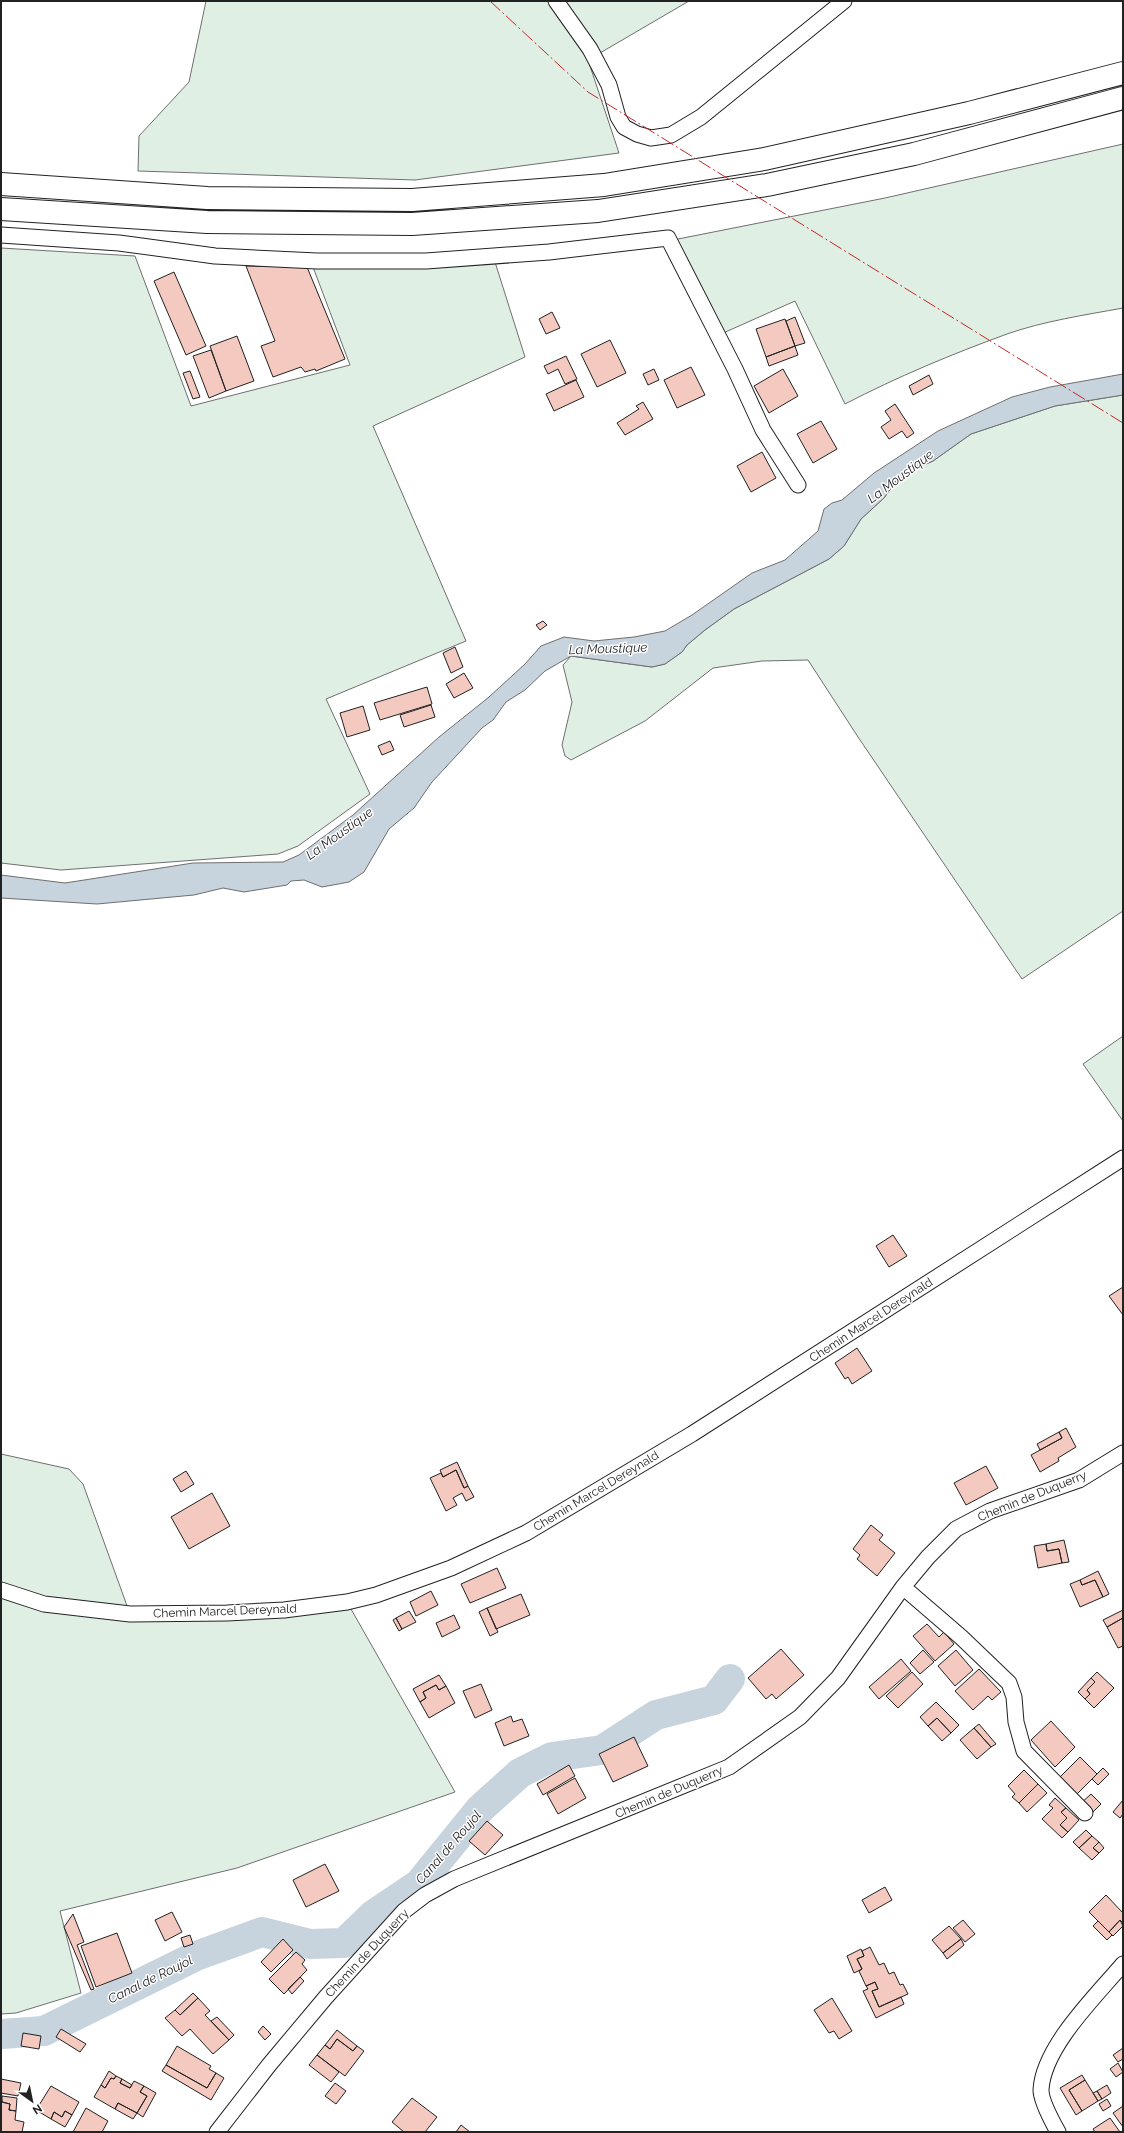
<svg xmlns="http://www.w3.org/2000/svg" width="1124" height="2133" font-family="Raleway,sans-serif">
	<rect width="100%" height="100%" fill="#fff"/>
	<path fill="#e0efe3" stroke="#6f6f6f" d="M 206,1 L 689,1 L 588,60 L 619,153 L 415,180 L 138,171 L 139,136 L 189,82 Z
		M 1123,144 L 1123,308 C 1085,315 1044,321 1007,334 C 952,354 897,377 845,404 L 795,301 L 721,334 L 673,240 L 885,198 Z
		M 1,248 L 135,256 L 191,406 L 350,365 L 313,267 L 495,262 L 525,357 L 373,426 L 466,641 L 326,699 L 370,794 L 298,846 L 278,854 L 61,870 L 1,863 Z
		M 1123,395 L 1123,911 L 1022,979 L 858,737 L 808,660 L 762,661 L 713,668 L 645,721 L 571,760 L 565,756 L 562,745 L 572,702 L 563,665 L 571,656 L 652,667 L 665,664 L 682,652 L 687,645 L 705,630 L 734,609 L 829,559 L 844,546 L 861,519 L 884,498 L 896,481 L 917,468 L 933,461 L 971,434 L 1055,406 Z
		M 1123,1036 L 1123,1121 L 1083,1064 Z
		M 1,1454 L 69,1469 L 83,1484 L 130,1614 L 347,1602 L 455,1792 L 237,1868 L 60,1911 L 81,1993 L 16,2013 L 1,2014 Z"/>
	<path fill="#c7d3dd" stroke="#6f6f6f" d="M 1123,374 L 1123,395 L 1055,406 L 971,434 L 933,461 L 917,468 L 896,481 L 884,498 L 861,519 L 844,546 L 829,559 L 734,609 L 705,630 L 687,645 L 682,652 L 665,664 L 652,667 L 571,656 L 545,671 L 525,690 L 506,702 L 493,720 L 482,728 L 432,782 L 414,808 L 389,829 L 364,872 L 349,882 L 322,887 L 304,880 L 291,881 L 287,885 L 244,892 L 223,888 L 194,895 L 97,904 L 1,898 L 1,875 L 65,883 L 193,863 L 283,862 L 299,855 L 353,815 L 439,737 L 489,697 L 525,664 L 541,646 L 564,637 L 594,641 L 634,637 L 665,631 L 692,615 L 752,573 L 785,560 L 818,531 L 824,509 L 832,503 L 842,500 L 874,473 L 938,431 L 1012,397 L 1050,387 Z"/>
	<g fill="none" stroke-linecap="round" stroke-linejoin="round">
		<path stroke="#c7d3dd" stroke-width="30" d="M 1,2034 L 44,2031 L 196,1956 L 262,1932 L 310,1944 L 344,1943 L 373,1915 L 419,1884 L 480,1809 L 520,1773 L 552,1757 L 602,1750 L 656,1715 L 714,1700 L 730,1679"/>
	</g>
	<path fill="#f3c9c0" stroke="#222" d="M 246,266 L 307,267 L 345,359 L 316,371 L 315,369 L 305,372 L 301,367 L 273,377 L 261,346 L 275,341 Z
		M 174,272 L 206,346 L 186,355 L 154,281 Z
		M 552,312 L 560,328 L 546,334 L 539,319 Z
		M 795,317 L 805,343 L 795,346 L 786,321 Z
		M 785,319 L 795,346 L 766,357 L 756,329 Z
		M 237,336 L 254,381 L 226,391 L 210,346 Z
		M 610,340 L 626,373 L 597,387 L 581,354 Z
		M 795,346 L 798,355 L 769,366 L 766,357 Z
		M 211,350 L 226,391 L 209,398 L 193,356 Z
		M 566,356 L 577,379 L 565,384 L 558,369 L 548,374 L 544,366 Z
		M 691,367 L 705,395 L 677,408 L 664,380 Z
		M 654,369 L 659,380 L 648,385 L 643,374 Z
		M 783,369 L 798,396 L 769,413 L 754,386 Z
		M 190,371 L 200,397 L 193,399 L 183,373 Z
		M 929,375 L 933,384 L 913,395 L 909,386 Z
		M 576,380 L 584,397 L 554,411 L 546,394 Z
		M 643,402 L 653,419 L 625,435 L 617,423 L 639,409 L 636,406 Z
		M 895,404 L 914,433 L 907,438 L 902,431 L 889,439 L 881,427 L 891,420 L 885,411 Z
		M 821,421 L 837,449 L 813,463 L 797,434 Z
		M 762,452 L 776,478 L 751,492 L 737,466 Z
		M 543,621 L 547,625 L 540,630 L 536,625 Z
		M 455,647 L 463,667 L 451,673 L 443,653 Z
		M 464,673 L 473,688 L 454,698 L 446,684 Z
		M 427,687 L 432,704 L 380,720 L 374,703 Z
		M 431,705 L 435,717 L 404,727 L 400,715 Z
		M 363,706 L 370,730 L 347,737 L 340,713 Z
		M 390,741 L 394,750 L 382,755 L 378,746 Z
		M 893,1235 L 907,1256 L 889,1267 L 876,1246 Z
		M 1123,1287 L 1123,1315 L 1109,1296 Z
		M 857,1348 L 872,1371 L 852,1384 L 848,1377 L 845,1379 L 835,1363 Z
		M 1066,1428 L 1076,1447 L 1058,1458 L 1059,1461 L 1040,1472 L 1031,1455 L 1062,1438 L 1059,1432 Z
		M 1059,1432 L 1062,1438 L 1040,1450 L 1037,1444 Z
		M 457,1462 L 468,1486 L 464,1488 L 456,1470 L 443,1477 L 440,1470 Z
		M 986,1466 L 998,1488 L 966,1505 L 954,1483 Z
		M 456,1470 L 464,1488 L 468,1486 L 474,1497 L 466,1501 L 462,1493 L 453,1498 L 457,1505 L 446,1511 L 430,1478 L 441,1473 L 443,1477 Z
		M 186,1471 L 194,1484 L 181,1492 L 173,1479 Z
		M 212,1493 L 230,1526 L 189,1549 L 171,1517 Z
		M 871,1525 L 883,1535 L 879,1540 L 895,1553 L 877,1576 L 857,1559 L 860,1555 L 853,1549 Z
		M 1064,1540 L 1069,1562 L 1062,1563 L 1059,1549 L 1047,1551 L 1046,1544 Z
		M 1046,1544 L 1047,1551 L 1059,1549 L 1062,1563 L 1038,1568 L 1034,1546 Z
		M 497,1568 L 506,1588 L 470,1603 L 461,1584 Z
		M 1098,1571 L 1109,1594 L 1103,1597 L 1095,1580 L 1082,1585 L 1080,1580 Z
		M 1080,1580 L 1082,1585 L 1095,1580 L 1103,1597 L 1080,1607 L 1070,1584 Z
		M 431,1591 L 438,1605 L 416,1616 L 410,1602 Z
		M 521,1594 L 530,1615 L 496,1629 L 487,1608 Z
		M 487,1608 L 498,1632 L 490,1636 L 479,1612 Z
		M 1123,1610 L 1123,1618 L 1107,1627 L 1103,1620 Z
		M 409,1611 L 416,1622 L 402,1629 L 396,1618 Z
		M 454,1615 L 460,1628 L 442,1637 L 436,1623 Z
		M 396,1618 L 402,1629 L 399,1631 L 393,1620 Z
		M 1123,1618 L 1123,1646 L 1118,1648 L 1107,1627 Z
		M 927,1624 L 939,1637 L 944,1632 L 954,1644 L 935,1661 L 913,1636 Z
		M 781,1649 L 804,1675 L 776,1699 L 772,1694 L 766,1699 L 748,1678 Z
		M 923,1650 L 934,1662 L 920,1674 L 910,1663 Z
		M 956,1650 L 973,1670 L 955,1686 L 938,1666 Z
		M 901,1659 L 911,1671 L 879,1699 L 869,1687 Z
		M 979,1669 L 1001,1692 L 992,1700 L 988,1696 L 973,1710 L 955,1691 Z
		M 912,1672 L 923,1684 L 898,1708 L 886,1696 Z
		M 1097,1672 L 1114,1688 L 1094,1708 L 1085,1699 L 1090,1694 L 1087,1690 L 1095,1682 L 1091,1678 Z
		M 439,1675 L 446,1686 L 439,1690 L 436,1685 L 423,1692 L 426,1698 L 420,1702 L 413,1689 Z
		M 1091,1678 L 1095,1682 L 1087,1690 L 1090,1694 L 1085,1699 L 1078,1692 Z
		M 481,1684 L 492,1710 L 475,1718 L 463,1691 Z
		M 436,1685 L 439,1690 L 446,1686 L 455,1703 L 429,1718 L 420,1702 L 426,1698 L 423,1692 Z
		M 936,1702 L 959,1725 L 951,1733 L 937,1718 L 928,1726 L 920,1717 Z
		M 511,1716 L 513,1722 L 522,1719 L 529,1736 L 504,1746 L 495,1723 Z
		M 937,1718 L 951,1733 L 942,1741 L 928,1726 Z
		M 1051,1721 L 1075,1747 L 1055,1767 L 1031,1740 Z
		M 979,1724 L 996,1744 L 991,1747 L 974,1728 Z
		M 974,1728 L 991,1747 L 977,1759 L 960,1740 Z
		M 634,1737 L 648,1766 L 613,1782 L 599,1754 Z
		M 1080,1757 L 1097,1774 L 1077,1794 L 1060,1777 Z
		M 569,1765 L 575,1776 L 543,1795 L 537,1784 Z
		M 1103,1768 L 1109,1774 L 1098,1785 L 1092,1779 Z
		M 1024,1770 L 1038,1784 L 1019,1803 L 1012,1797 L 1015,1794 L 1008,1786 Z
		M 575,1778 L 586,1798 L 558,1814 L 547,1794 Z
		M 1038,1784 L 1047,1793 L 1027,1812 L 1019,1803 Z
		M 1091,1794 L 1101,1804 L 1091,1814 L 1080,1804 Z
		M 1055,1798 L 1066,1808 L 1061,1812 L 1067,1818 L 1060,1825 L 1068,1832 L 1062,1838 L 1042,1819 L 1053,1808 L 1049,1805 Z
		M 1123,1800 L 1123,1814 L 1120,1818 L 1113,1812 Z
		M 1066,1808 L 1079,1820 L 1068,1832 L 1060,1825 L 1067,1818 L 1061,1812 Z
		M 487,1821 L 503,1835 L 485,1855 L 469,1841 Z
		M 1086,1830 L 1092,1836 L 1079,1848 L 1073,1842 Z
		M 1092,1836 L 1099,1842 L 1093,1848 L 1099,1853 L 1092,1860 L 1079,1848 Z
		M 1099,1842 L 1104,1848 L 1099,1853 L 1093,1848 Z
		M 325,1864 L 339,1891 L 306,1907 L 293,1880 Z
		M 885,1887 L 892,1900 L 869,1913 L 862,1900 Z
		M 1106,1895 L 1123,1913 L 1123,1923 L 1120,1920 L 1109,1932 L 1089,1912 Z
		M 172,1912 L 182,1932 L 165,1941 L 155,1920 Z
		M 73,1914 L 84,1942 L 77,1945 L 94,1989 L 91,1990 L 64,1927 Z
		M 963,1920 L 975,1934 L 965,1942 L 953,1928 Z
		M 1120,1920 L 1123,1926 L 1113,1936 L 1109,1932 Z
		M 1098,1921 L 1112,1935 L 1107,1940 L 1093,1926 Z
		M 949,1926 L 961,1939 L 943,1953 L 932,1940 Z
		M 117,1933 L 132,1973 L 96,1987 L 81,1946 Z
		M 190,1935 L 193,1944 L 184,1947 L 181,1938 Z
		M 283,1939 L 293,1950 L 271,1972 L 261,1962 Z
		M 961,1939 L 964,1945 L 947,1959 L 943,1953 Z
		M 870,1947 L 879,1965 L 884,1963 L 889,1974 L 894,1972 L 900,1985 L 903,1984 L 908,1994 L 879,2007 L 872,1991 L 878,1989 L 875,1982 L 866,1986 L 859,1971 L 862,1969 L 857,1959 L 864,1956 L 862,1951 Z
		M 861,1949 L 864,1956 L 857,1959 L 862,1969 L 854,1973 L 847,1956 Z
		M 296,1952 L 305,1960 L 302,1964 L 307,1970 L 284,1994 L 269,1979 Z
		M 300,1977 L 304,1981 L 292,1994 L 288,1989 Z
		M 875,1982 L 878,1989 L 872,1991 L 879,2007 L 901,1997 L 904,2004 L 876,2018 L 863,1991 L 868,1989 L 866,1986 Z
		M 193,1993 L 198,1998 L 180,2015 L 175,2010 Z
		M 198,1998 L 210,2011 L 205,2015 L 229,2040 L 213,2054 L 190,2029 L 182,2036 L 165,2018 L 175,2010 L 180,2015 Z
		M 832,1998 L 852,2031 L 839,2039 L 834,2031 L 829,2033 L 814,2010 Z
		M 217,2017 L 234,2035 L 229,2040 L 211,2021 Z
		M 263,2026 L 271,2034 L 265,2040 L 258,2032 Z
		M 61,2029 L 86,2044 L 80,2052 L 56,2037 Z
		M 337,2030 L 357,2046 L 353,2051 L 337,2039 L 330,2049 L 325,2045 Z
		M 23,2033 L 41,2036 L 39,2049 L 21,2046 Z
		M 337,2039 L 353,2051 L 357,2046 L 364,2051 L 345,2076 L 317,2055 L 325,2045 L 330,2049 Z
		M 177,2046 L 211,2066 L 209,2069 L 216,2073 L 207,2088 L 166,2065 Z
		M 1123,2048 L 1123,2059 L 1118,2062 L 1113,2055 Z
		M 317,2055 L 339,2072 L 331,2082 L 309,2065 Z
		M 1118,2063 L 1123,2072 L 1116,2077 L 1110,2069 Z
		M 166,2065 L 207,2088 L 216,2073 L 224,2078 L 211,2100 L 162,2071 Z
		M 109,2071 L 116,2076 L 114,2079 L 111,2078 L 105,2088 L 101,2085 Z
		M 1082,2075 L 1085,2080 L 1069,2090 L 1082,2111 L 1076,2115 L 1060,2088 Z
		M 116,2076 L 122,2079 L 120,2083 L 130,2088 L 134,2081 L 144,2086 L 140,2092 L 147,2096 L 137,2113 L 118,2103 L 115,2109 L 94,2097 L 101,2085 L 105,2088 L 111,2078 L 114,2079 Z
		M 1,2079 L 21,2083 L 18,2096 L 1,2093 Z
		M 122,2079 L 132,2085 L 130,2088 L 120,2083 Z
		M 1085,2080 L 1098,2101 L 1082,2111 L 1069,2090 Z
		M 335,2083 L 346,2091 L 336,2104 L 325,2096 Z
		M 1107,2085 L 1111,2093 L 1102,2099 L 1097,2091 Z
		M 51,2086 L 79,2102 L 72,2115 L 65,2111 L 62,2117 L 54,2112 L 51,2119 L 36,2110 Z
		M 144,2086 L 156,2093 L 143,2117 L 137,2113 L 147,2096 L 140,2092 Z
		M 1097,2091 L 1102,2099 L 1098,2101 L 1093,2093 Z
		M 1,2096 L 2,2102 L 10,2104 L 9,2110 L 16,2111 L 15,2120 L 24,2122 L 22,2132 L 1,2132 Z
		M 2,2096 L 17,2098 L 16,2111 L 9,2110 L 10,2104 L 2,2102 Z
		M 412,2098 L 437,2117 L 425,2132 L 404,2132 L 392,2122 Z
		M 1107,2099 L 1111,2106 L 1103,2111 L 1099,2104 Z
		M 118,2103 L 137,2113 L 133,2119 L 115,2109 Z
		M 1123,2106 L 1123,2127 L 1113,2113 Z
		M 86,2108 L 108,2121 L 102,2132 L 73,2132 Z
		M 65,2111 L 72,2115 L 65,2127 L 51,2119 L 54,2112 L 62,2117 Z
		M 1110,2118 L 1120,2132 L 1095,2132 L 1093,2129 Z
		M 461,2125 L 470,2132 L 456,2132 Z"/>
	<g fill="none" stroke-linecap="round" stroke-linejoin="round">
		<defs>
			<path id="minor" d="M 556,1 L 590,49 L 609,85 L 618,117 L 624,127 L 637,134 L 651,138 L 671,135 L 701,117 L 844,1
				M 1,235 L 119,243 L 215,256 L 317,261 L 426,261 L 549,252 L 668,238 L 735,369 L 763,430 L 798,485
				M 903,1587 L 961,1637 L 1009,1683 L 1014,1697 L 1016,1722 L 1024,1751 L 1085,1813
				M 1,1590 L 44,1604 L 130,1614 L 227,1613 L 284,1610 L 347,1602 L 376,1595 L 451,1568 L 526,1533 L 692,1434 L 1123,1158
				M 217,2132 L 269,2065 L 326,1997 L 404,1911 L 425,1895 L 454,1879 L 729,1767 L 800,1717 L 838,1678 L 903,1587 L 928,1557 L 956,1529 L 990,1511 L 1079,1480 L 1123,1453
				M 1058,2132 C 1053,2123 1041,2100 1041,2090 C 1043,2047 1096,1996 1123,1964"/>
			<path id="trunk" d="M 1,184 L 207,198 L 412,200 L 604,185 L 764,159 L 969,113 L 1123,73
				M 1,209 L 207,222 L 412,224 L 598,211 L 767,185 L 914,154 L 1123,98"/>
		</defs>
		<use href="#minor" stroke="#222" stroke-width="17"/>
		<use href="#trunk" stroke="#222" stroke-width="24"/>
		<use href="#minor" stroke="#fff" stroke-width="15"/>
		<use href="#trunk" stroke="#fff" stroke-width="22"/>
		<path stroke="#c62828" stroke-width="1" stroke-dasharray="14 3 2 3" stroke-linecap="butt" d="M 490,1 L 588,92 L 1123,423"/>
	</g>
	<g text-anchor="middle" stroke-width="3" stroke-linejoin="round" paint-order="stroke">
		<g font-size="12" fill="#222" stroke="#fff">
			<text transform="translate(871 1320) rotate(-33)" y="4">Chemin Marcel Dereynald</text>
			<text transform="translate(596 1491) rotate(-31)" y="4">Chemin Marcel Dereynald</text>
			<text transform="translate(1032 1496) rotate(-22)" y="4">Chemin de Duquerry</text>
			<text transform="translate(225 1611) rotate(-2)" y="4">Chemin Marcel Dereynald</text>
			<text transform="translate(669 1792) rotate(-23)" y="4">Chemin de Duquerry</text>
			<text transform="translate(367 1953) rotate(-47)" y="4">Chemin de Duquerry</text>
		</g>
		<g font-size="13" font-style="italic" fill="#222" stroke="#fff">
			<text transform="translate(900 476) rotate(-37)" y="5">La Moustique</text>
			<text transform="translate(608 648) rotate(-2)" y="5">La Moustique</text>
			<text transform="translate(339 833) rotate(-36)" y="5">La Moustique</text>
			<text transform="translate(448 1847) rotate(-49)" y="5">Canal de Roujol</text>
			<text transform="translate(150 1979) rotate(-26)" y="5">Canal de Roujol</text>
		</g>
	</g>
	<rect width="1124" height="2133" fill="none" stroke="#222222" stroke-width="4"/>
	<g transform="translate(32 2101) rotate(147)" stroke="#ffffff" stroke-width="3" paint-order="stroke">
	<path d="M0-3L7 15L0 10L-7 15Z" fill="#222222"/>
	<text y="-6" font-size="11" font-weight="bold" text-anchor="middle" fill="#222222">N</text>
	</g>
</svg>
